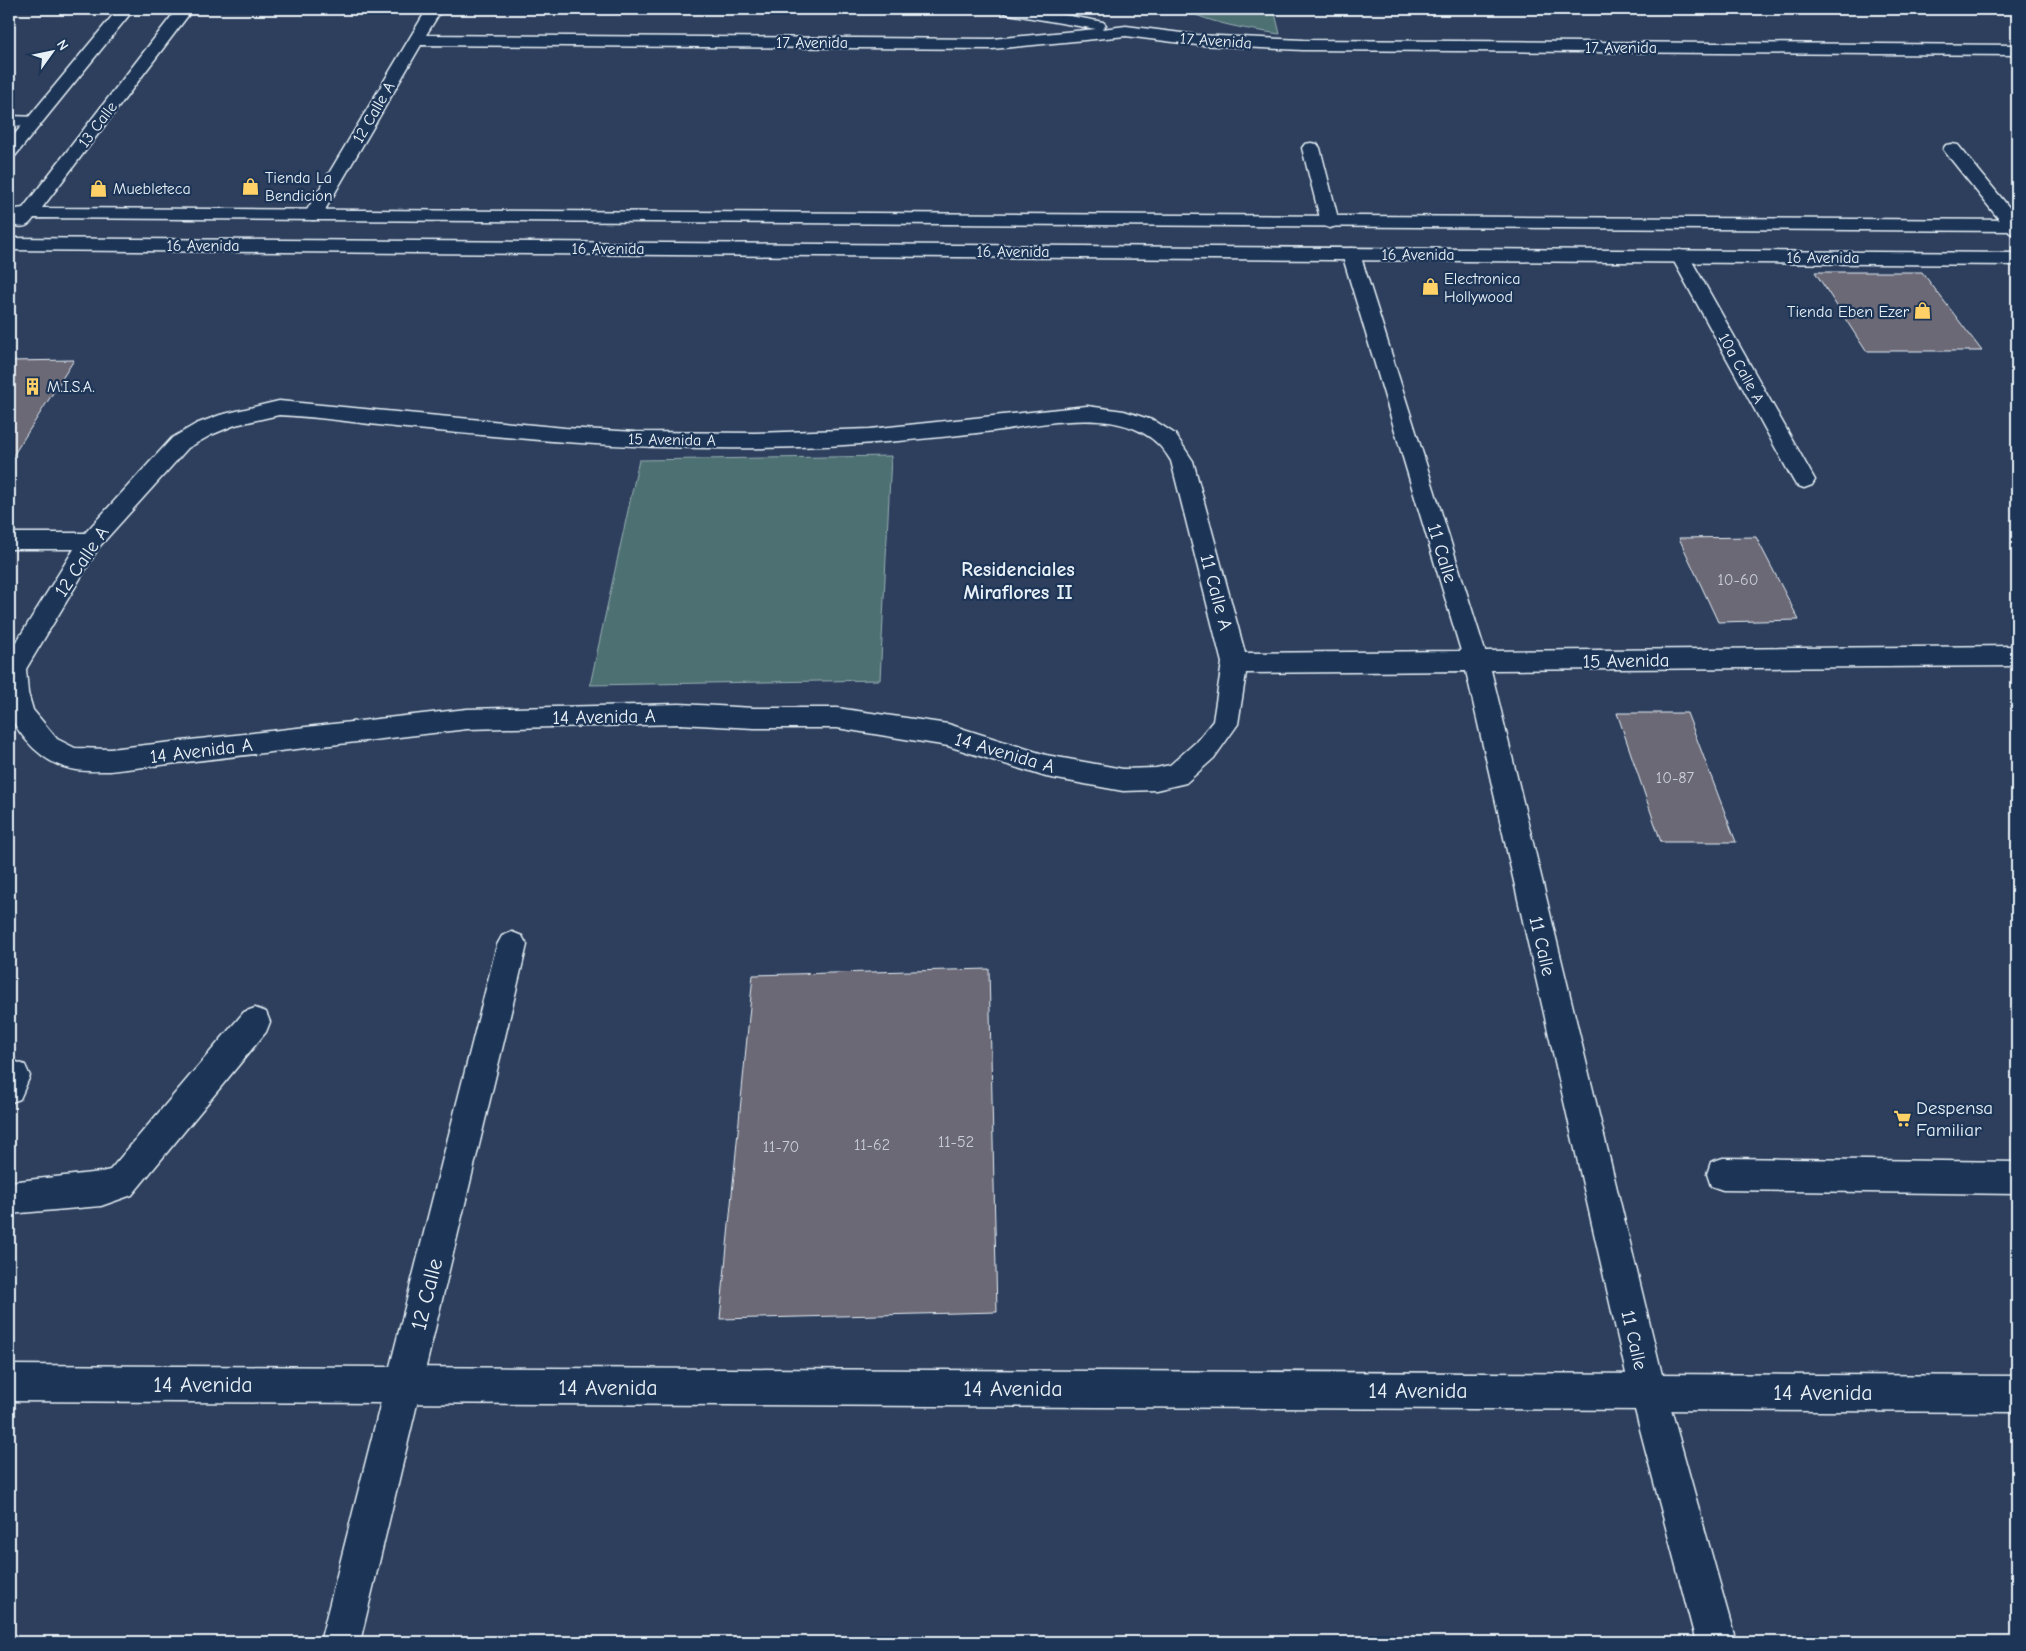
<svg xmlns="http://www.w3.org/2000/svg" width="2026" height="1651" font-family="'Comic Neue',sans-serif">
	<rect width="100%" height="100%" fill="#2d3f5d"/>
	<filter id="ink" filterUnits="userSpaceOnUse"><feTurbulence type="fractalNoise" baseFrequency=".02" numOctaves="2"/><feDisplacementMap in="SourceGraphic" scale="10" xChannelSelector="R" yChannelSelector="G"/><feConvolveMatrix kernelMatrix="1 2 1 2 8 2 1 2 1" color-interpolation-filters="sRGB"/></filter>
	<g filter="url(#ink)">
		<path fill="#4d7072" stroke="#9ab0b5" d="M 1182,9 L 1274,9 L 1280,34 C 1246,29 1213,24 1182,9 Z
			M 891,456 L 880,680 L 590,685 L 639,460 Z"/>
		<path fill="#6c6976" stroke="#e8f1f8" d="M 1815,272 L 1922,272 L 1982,351 L 1866,351 Z
			M 74,360 L 9,462 L 9,361 Z
			M 1756,537 L 1799,620 L 1718,622 L 1679,538 Z
			M 1617,713 L 1687,713 L 1736,842 L 1661,842 Z
			M 989,969 L 997,1312 L 720,1319 L 753,975 Z"/>
		<g fill="none" stroke-linecap="round" stroke-linejoin="round">
			<defs>
				<path id="lane" d="M 255,1008 L 266,1012 L 270,1022 L 266,1032 L 132,1195 L 101,1206 L 9,1214 L 9,1182 L 101,1172 L 110,1170 L 244,1012 Z
					M 14,1061 L 25,1065 L 30,1076 L 20,1099 L 9,1103 L 9,1063 Z
					M 1723,1158 L 2017,1162 L 2017,1194 L 1723,1190 L 1711,1186 L 1707,1174 L 1711,1162 Z"/>
				<path id="street" d="M 427,9 L 442,9 L 426,35 L 992,39 L 1096,29 L 1008,14 L 1003,12 L 1000,9 L 1032,9 L 1103,22 L 1106,25 L 1102,29 L 1126,26 L 1197,35 L 1303,40 L 2017,45 L 2017,55 L 1303,50 L 1197,45 L 1126,36 L 992,49 L 421,45 L 322,215 L 319,219 L 313,220 L 307,219 L 304,215 Z
					M 9,116 L 40,117 L 42,121 L 40,125 L 9,126 Z
					M 1311,143 L 1317,144 L 1320,148 L 1339,222 L 1336,226 L 1330,228 L 1324,226 L 1321,222 L 1302,148 L 1305,144 Z
					M 1952,144 L 1958,145 L 2017,217 L 2017,234 L 2010,233 L 1946,153 L 1943,149 L 1946,145 Z
					M 1351,248 L 1358,250 L 1360,254 L 1485,651 L 2017,646 L 2017,666 L 1491,670 L 1666,1391 L 1736,1642 L 1696,1642 L 1630,1391 L 1466,671 L 1246,673 L 1238,724 L 1214,758 L 1186,783 L 1156,790 L 1123,791 L 1046,777 L 948,746 L 837,728 L 754,728 L 680,724 L 467,729 L 110,771 C 98,771 83,772 71,769 C 43,763 20,738 9,713 L 9,654 L 74,549 L 9,549 L 9,533 L 85,533 L 172,438 L 196,424 L 220,415 L 279,401 L 565,428 L 636,432 L 755,433 L 870,429 L 1087,406 L 1124,411 L 1155,421 L 1175,434 L 1193,461 L 1245,653 L 1461,651 L 1342,254 L 1344,250 ZM 279,415 C 322,417 364,424 406,428 C 459,433 512,438 565,442 C 676,450 789,451 899,441 C 931,438 962,435 994,431 C 1049,423 1138,401 1171,461 L 1222,663 L 1213,721 L 1196,742 L 1170,765 L 1156,768 L 1123,769 L 1046,755 L 948,724 L 837,708 L 754,708 L 680,704 L 467,709 L 110,749 L 75,748 L 57,739 L 33,710 L 28,693 L 26,669 L 99,547 L 188,448 L 211,435 L 235,425 Z
					M 1680,250 L 1687,252 L 1689,256 L 1815,480 L 1812,485 L 1804,488 L 1796,485 L 1793,480 L 1671,256 L 1673,252 Z
					M 512,932 L 522,936 L 527,945 L 360,1642 L 320,1642 L 497,945 L 502,936 Z"/>
				<path id="secondary" d="M 118,9 L 134,9 L 15,156 L 9,157 L 9,141 Z
					M 177,9 L 193,9 L 42,208 L 2017,220 L 2017,231 L 34,218 C 28,226 25,228 16,226 L 13,222 L 14,220 L 9,220 L 9,210 L 23,208 Z
					M 9,238 L 2017,253 L 2017,265 L 9,250 Z
					M 9,1365 L 2017,1376 L 2017,1412 L 9,1401 Z"/>
			</defs>
			<use href="#lane" stroke="#e8f1f8" stroke-width="3"/>
			<use href="#street" stroke="#e8f1f8" stroke-width="3"/>
			<use href="#secondary" stroke="#e8f1f8" stroke-width="3"/>
			<use href="#lane" fill="#1d3557" fill-rule="evenodd"/>
			<use href="#street" fill="#1d3557" fill-rule="evenodd"/>
			<use href="#secondary" fill="#1d3557" fill-rule="evenodd"/>
		</g>
	</g>
	<defs>
		<symbol id="shop-bare" viewBox="-9 -9 18 18"><path d="M-5-2.5h2.3a2.7 3.5 0 0 1 5.4 0H5L5.5 6h-11ZM-1.5-2.5h3a1.5 2.3 0 0 0-3 0Z" fill="#ffd166" stroke="#1d3557" stroke-width="2.5" paint-order="stroke"/></symbol>
		<symbol id="building-bare" viewBox="-9 -9 18 18"><path d="M-4-6H4V6H1V3H-1V6H-4ZM-2.5-4.3h1.7v1.8h-1.7ZM.8-4.3h1.7v1.8H.8ZM-2.5-1h1.7V.8h-1.7ZM.8-1h1.7V.8H.8Z" fill="#ffd166" stroke="#1d3557" stroke-width="2.5" paint-order="stroke"/></symbol>
		<symbol id="supermarket-bare" viewBox="-9 -9 18 18"><path d="M-6-5.5h2.5l.6 2H6L4.5 2H-2.5L-4.4-4H-6ZM-1.5 3.2a1.3 1.3 0 1 0 .1 0ZM3 3.2a1.3 1.3 0 1 0 .1 0Z" fill="#ffd166" stroke="#1d3557" stroke-width="2.5" paint-order="stroke"/></symbol>
	</defs>
	<g fill-rule="evenodd">
		<use href="#shop-bare" x="238" y="174" width="25" height="25"/>
		<use href="#shop-bare" x="86" y="176" width="25" height="25"/>
		<use href="#shop-bare" x="1418" y="274" width="25" height="25"/>
		<use href="#shop-bare" x="1910" y="298" width="25" height="25"/>
		<use href="#building-bare" x="20" y="374" width="25" height="25"/>
		<use href="#supermarket-bare" x="1890" y="1106" width="25" height="25"/>
	</g>
	<g text-anchor="middle" stroke-width="4.5" stroke-linejoin="round" paint-order="stroke">
		<g font-size="16" fill="#e8f1f8" stroke="#1d3557">
			<text transform="translate(1216 40) rotate(4)" y="6">17 Avenida</text>
			<text x="812" y="48">17 Avenida</text>
			<text x="1621" y="53">17 Avenida</text>
			<text transform="translate(373 112) rotate(-60)" y="6">12 Calle A</text>
			<text transform="translate(97 124) rotate(-53)" y="6">13 Calle</text>
			<text x="203" y="251">16 Avenida</text>
			<text x="608" y="254">16 Avenida</text>
			<text x="1013" y="257">16 Avenida</text>
			<text x="1418" y="260">16 Avenida</text>
			<text x="1823" y="263">16 Avenida</text>
			<text transform="translate(1742 368) rotate(61)" y="6">10a Calle A</text>
			<text transform="translate(672 439) rotate(1)" y="6">15 Avenida A</text>
		</g>
		<g font-size="16" fill="#e8f1f8" stroke="#1d3557" text-anchor="start">
			<text x="265" y="183">Tienda La<tspan x="265" dy="18">Bendicion</tspan></text>
			<text x="113" y="194">Muebleteca</text>
			<text x="1444" y="284">Electronica<tspan x="1444" dy="18">Hollywood</tspan></text>
			<text x="1909" y="317" text-anchor="end">Tienda Eben Ezer</text>
			<text x="47" y="392">M.I.S.A.</text>
		</g>
		<g font-size="16" fill="#c9cfd8">
			<text x="1738" y="585">10-60</text>
			<text x="1675" y="783">10-87</text>
			<text x="956" y="1147">11-52</text>
			<text x="872" y="1150">11-62</text>
			<text x="781" y="1152">11-70</text>
		</g>
		<g font-size="19" fill="#e8f1f8" stroke="#1d3557">
			<text transform="translate(1443 553) rotate(73)" y="7">11 Calle</text>
			<text transform="translate(81 561) rotate(-56)" y="7">12 Calle A</text>
			<text transform="translate(1217 592) rotate(75)" y="7">11 Calle A</text>
			<text transform="translate(1626 660) rotate(-1)" y="7">15 Avenida</text>
			<text transform="translate(604 716) rotate(-1)" y="7">14 Avenida A</text>
			<text transform="translate(201 750) rotate(-7)" y="7">14 Avenida A</text>
			<text transform="translate(1005 752) rotate(16)" y="7">14 Avenida A</text>
			<text transform="translate(1543 946) rotate(77)" y="7">11 Calle</text>
			<text transform="translate(1635 1340) rotate(77)" y="7">11 Calle</text>
		</g>
		<g font-size="19" fill="#e8f1f8" stroke="#1d3557" text-anchor="start">
			<text x="1916" y="1114">Despensa<tspan x="1916" dy="22">Familiar</tspan></text>
		</g>
		<g font-size="20" font-weight="bold" fill="#e8f1f8" stroke="#1d3557">
			<text x="1018" y="576">Residenciales<tspan x="1018" dy="23">Miraflores II</tspan></text>
		</g>
		<g font-size="22" fill="#e8f1f8" stroke="#1d3557">
			<text transform="translate(426 1294) rotate(-76)" y="8">12 Calle</text>
			<text x="203" y="1392">14 Avenida</text>
			<text x="608" y="1395">14 Avenida</text>
			<text x="1013" y="1396">14 Avenida</text>
			<text x="1418" y="1398">14 Avenida</text>
			<text x="1823" y="1400">14 Avenida</text>
		</g>
	</g>
	<rect width="2026" height="1651" fill="none" stroke="#1d3557" stroke-width="30"/>
	<rect x="15" y="15" width="1996" height="1621" fill="none" stroke="#e8f1f8" stroke-width="2" filter="url(#ink)"/>
	<g transform="translate(52 52) rotate(57)" stroke="#1d3557" stroke-width="4" paint-order="stroke">
	<path d="M0-4L9 19L0 12L-9 19Z" fill="#e8f1f8"/>
	<text y="-8" font-size="14" font-weight="bold" text-anchor="middle" fill="#e8f1f8">N</text>
	</g>
</svg>
